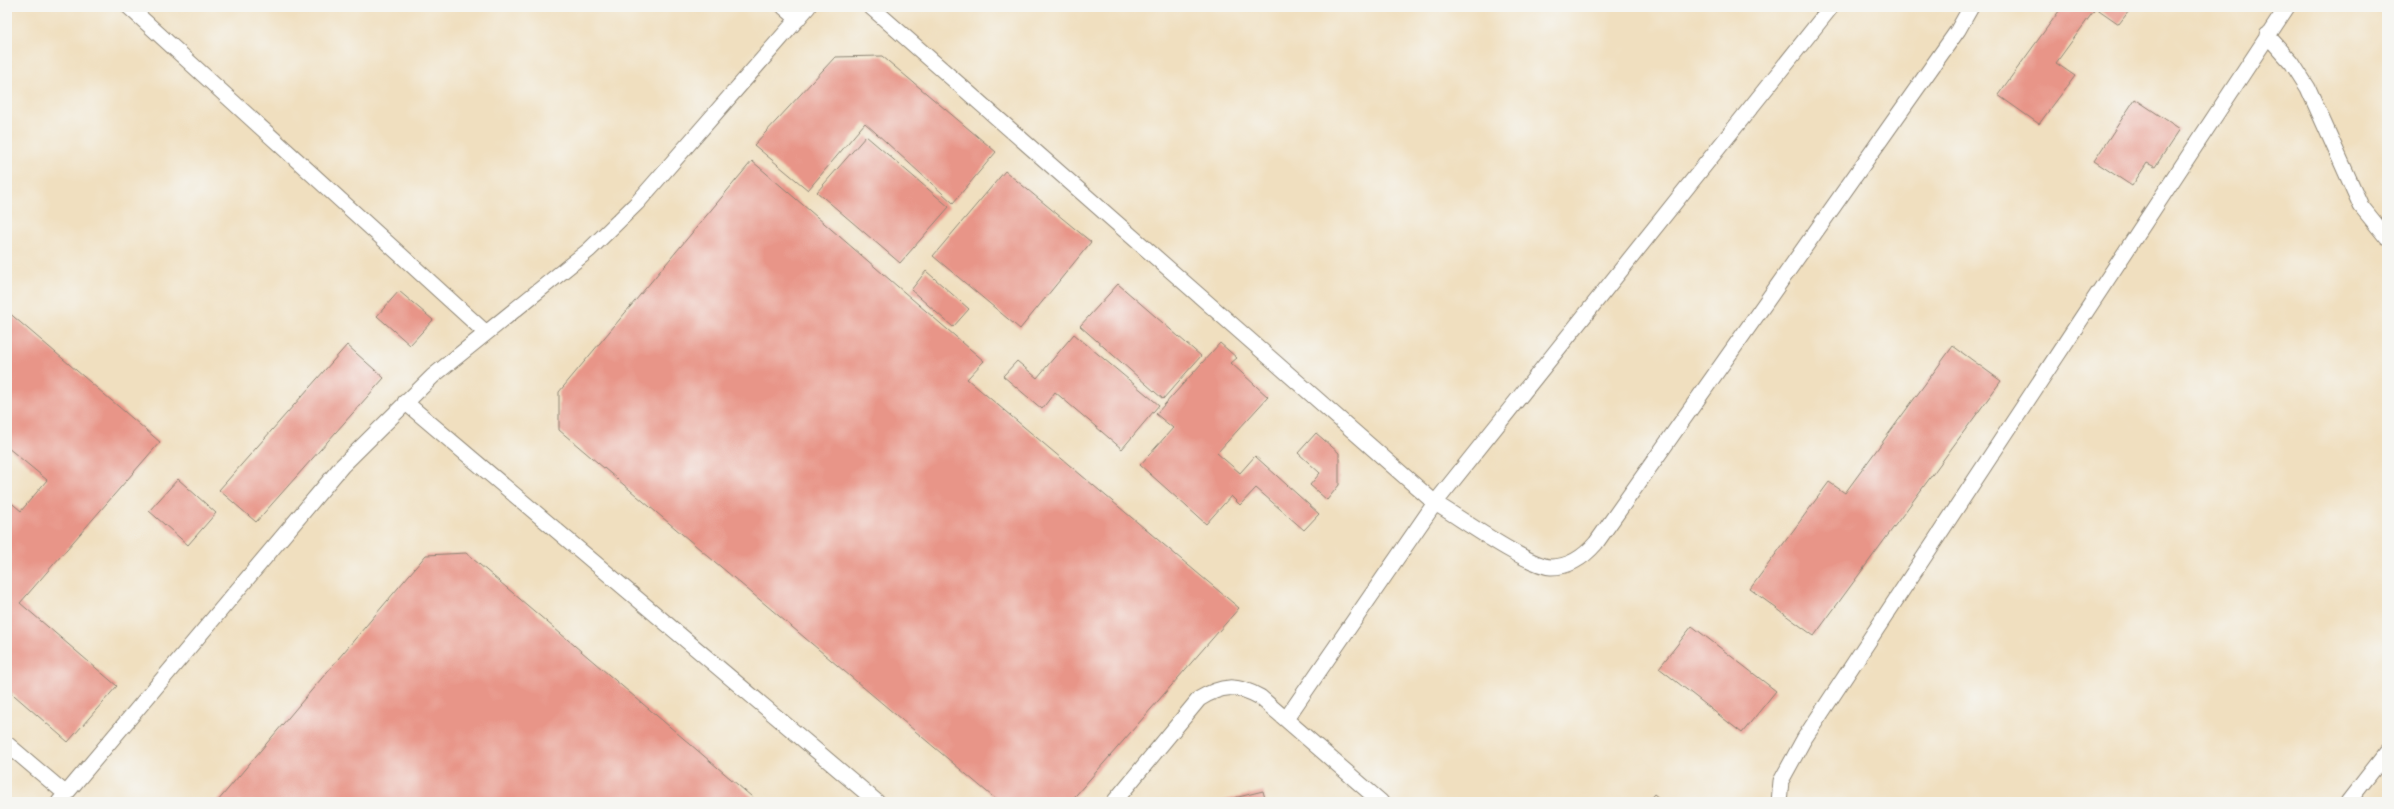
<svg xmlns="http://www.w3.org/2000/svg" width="2394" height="809" font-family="'Indie Flower',sans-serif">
	<rect width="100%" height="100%" fill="#f6f6f2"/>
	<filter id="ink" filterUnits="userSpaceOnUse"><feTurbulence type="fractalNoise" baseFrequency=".025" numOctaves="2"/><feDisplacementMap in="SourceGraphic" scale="8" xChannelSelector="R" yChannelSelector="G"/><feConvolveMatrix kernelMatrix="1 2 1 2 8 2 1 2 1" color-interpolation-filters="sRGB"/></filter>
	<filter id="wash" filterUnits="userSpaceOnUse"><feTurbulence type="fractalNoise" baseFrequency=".012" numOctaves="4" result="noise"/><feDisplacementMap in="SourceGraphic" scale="16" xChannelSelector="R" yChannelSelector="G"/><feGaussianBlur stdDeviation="0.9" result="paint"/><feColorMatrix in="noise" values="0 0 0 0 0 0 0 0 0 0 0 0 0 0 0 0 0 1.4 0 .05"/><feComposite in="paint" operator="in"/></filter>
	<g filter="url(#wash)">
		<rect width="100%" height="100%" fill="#f0dfbf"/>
		<g id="blocks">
			<path fill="#e89588" d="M 2062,7 L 2132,7 L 2119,24 L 2096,8 L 2056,63 L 2075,76 L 2039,124 L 1998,95 Z
				M 882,56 L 996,152 L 953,203 L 865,123 L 808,190 L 754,145 L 835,57 Z
				M 2135,99 L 2180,129 L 2155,167 L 2147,163 L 2132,186 L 2094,161 Z
				M 866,136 L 949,207 L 900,263 L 817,192 Z
				M 752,161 L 984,361 L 967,379 L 1239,608 L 1070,802 L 999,802 L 559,430 L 559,392 Z
				M 1005,171 L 1091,242 L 1020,329 L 933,256 Z
				M 926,271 L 969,309 L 953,327 L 911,290 Z
				M 1118,284 L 1201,356 L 1163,399 L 1080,326 Z
				M 399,291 L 433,320 L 410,345 L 377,316 Z
				M 7,311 L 160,442 L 20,603 L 117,686 L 68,742 L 7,689 L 7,499 L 21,511 L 47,480 L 7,447 Z
				M 1074,334 L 1159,405 L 1122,449 L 1055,392 L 1042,409 L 1003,376 L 1017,361 L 1037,378 Z
				M 1220,343 L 1237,358 L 1231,363 L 1268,397 L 1217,453 L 1240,473 L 1255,456 L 1319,514 L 1304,530 L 1256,488 L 1240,505 L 1231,496 L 1206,524 L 1140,465 L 1173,428 L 1156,414 Z
				M 347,345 L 384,378 L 256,522 L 219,490 Z
				M 1953,346 L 2001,381 L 1814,636 L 1750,589 L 1829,482 L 1845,493 Z
				M 1316,433 L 1339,453 L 1339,485 L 1327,500 L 1310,485 L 1320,473 L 1298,453 Z
				M 178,479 L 216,513 L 188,545 L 149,511 Z
				M 466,553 L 758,802 L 217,802 L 426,555 Z
				M 1692,626 L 1776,691 L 1742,733 L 1659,668 Z
				M 1263,791 L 1266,802 L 1222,802 L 1222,801 Z
				M 1654,794 L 1664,802 L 1647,802 Z"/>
		</g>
	</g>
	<g filter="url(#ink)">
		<use href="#blocks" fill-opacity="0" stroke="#8e8575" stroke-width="1"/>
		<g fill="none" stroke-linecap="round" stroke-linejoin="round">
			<defs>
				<path id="service" d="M 129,7 L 485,332
					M 784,7 L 798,19
					M 871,7 L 1435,503 C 1459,517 1527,566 1551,567 C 1570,567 1584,557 1596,543 L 1958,30 L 1971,7
					M 2267,35 L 2292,63 L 2308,88 L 2361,206 L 2387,238
					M 405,402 L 877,802
					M 1286,719 L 1435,503 L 1831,7
					M 7,744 L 66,794
					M 59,802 L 342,466 L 433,376 L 589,250 L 637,203 L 808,7
					M 1114,802 L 1199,699 C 1222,685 1236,684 1260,697 L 1381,802
					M 1779,802 L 1781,781 L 1804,739 L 2287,7
					M 2348,802 L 2387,752"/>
			</defs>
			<use href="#service" stroke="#8e8575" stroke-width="17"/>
			<use href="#service" stroke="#fff" stroke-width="15"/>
		</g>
	</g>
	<rect width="2394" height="809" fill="none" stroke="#f6f6f2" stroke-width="24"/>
</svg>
